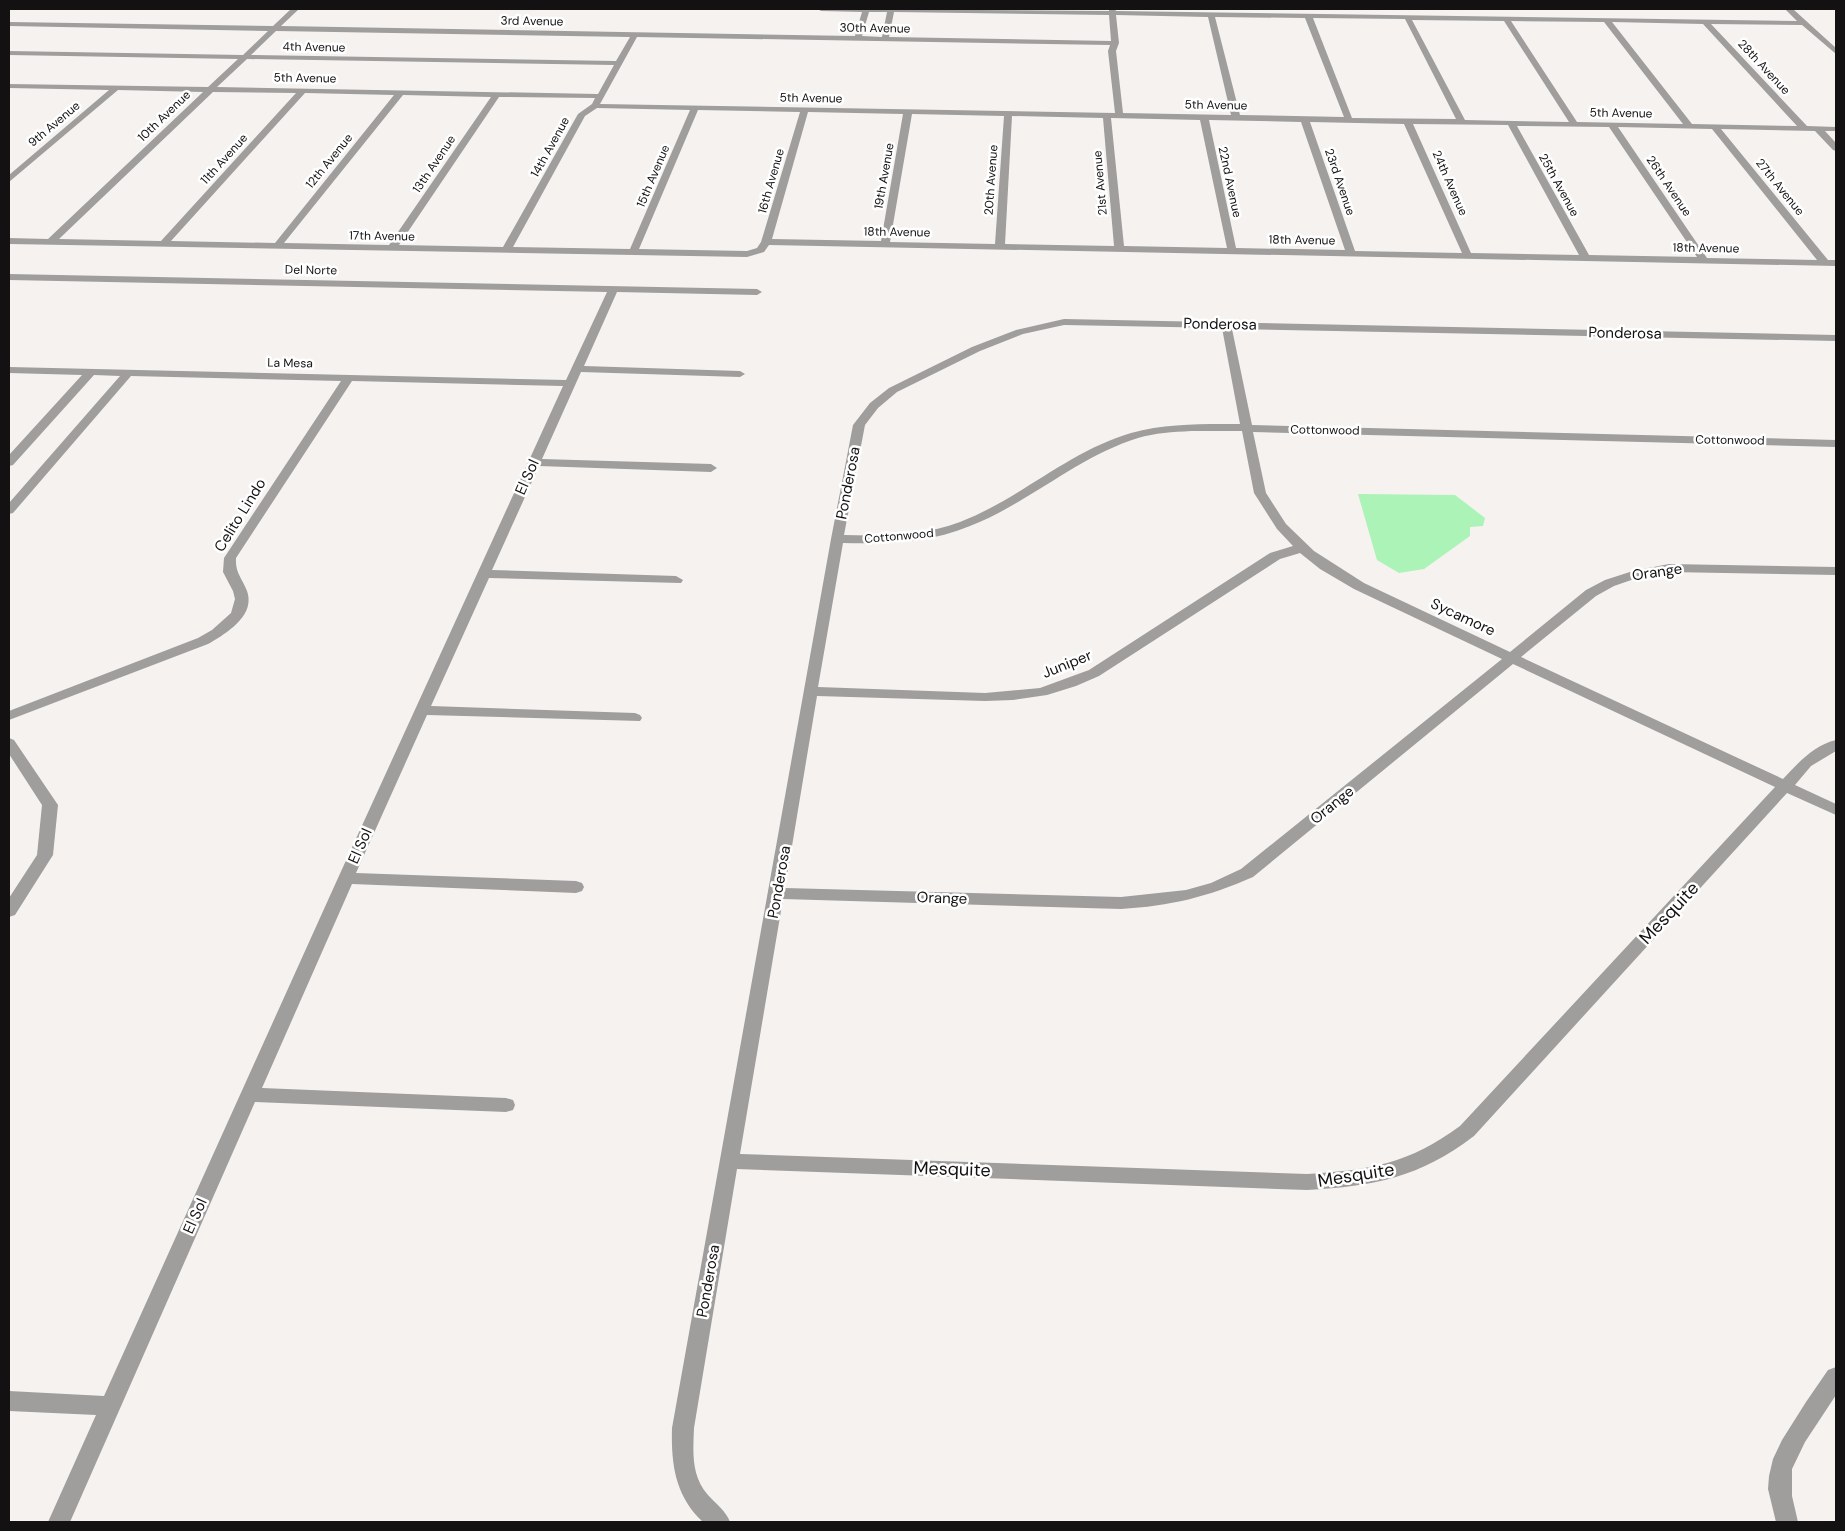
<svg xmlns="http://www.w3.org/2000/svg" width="1845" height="1531" font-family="'DM Sans',sans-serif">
	<rect width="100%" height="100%" fill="#f6f2f0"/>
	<path fill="#abf3b7" d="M 1358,494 L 1455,495 L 1485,518 L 1483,526 L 1470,527 L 1470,536 L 1424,569 L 1399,573 L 1377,560 Z"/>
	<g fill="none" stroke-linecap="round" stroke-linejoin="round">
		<path fill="#9f9e9d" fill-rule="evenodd" d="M 291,9 L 299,9 L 281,26 L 855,36 L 862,12 L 821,11 L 818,9 L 1109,11 L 1109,9 L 1115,9 L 1116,11 L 1797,21 L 1785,9 L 1793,9 L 1836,48 L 1836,54 L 1802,25 L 1711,24 L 1807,126 L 1836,127 L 1836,131 L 1825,131 L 1836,143 L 1836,151 L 1833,150 L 1815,131 L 1721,129 L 1828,260 L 1836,260 L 1836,266 L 769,245 L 764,252 L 747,257 L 9,244 L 9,238 L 48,239 L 203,92 L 118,90 L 9,182 L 9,175 L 109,90 L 9,88 L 9,84 L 208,87 L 238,59 L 9,55 L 9,51 L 243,55 L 268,31 L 9,26 L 9,22 L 273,26 ZM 869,12 L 887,12 L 882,37 L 862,36 ZM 894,12 L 1109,15 L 1111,41 L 889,37 ZM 1116,15 L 1208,17 L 1231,115 L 1123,113 L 1116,51 L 1119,43 ZM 1215,17 L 1305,18 L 1344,117 L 1240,115 ZM 1313,18 L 1405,19 L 1456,119 L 1352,118 ZM 1412,20 L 1504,21 L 1569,122 L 1465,120 ZM 1511,21 L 1604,22 L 1683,124 L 1577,122 ZM 1612,22 L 1703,24 L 1797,126 L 1692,124 ZM 276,31 L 630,37 L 616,61 L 251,55 ZM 637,37 L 1110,45 L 1108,51 L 1115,113 L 600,104 ZM 247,59 L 614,65 L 598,94 L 217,87 ZM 213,92 L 296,93 L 161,241 L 59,239 ZM 305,93 L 394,95 L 275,243 L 171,241 ZM 403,95 L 491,97 L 389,245 L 284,243 ZM 499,97 L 595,98 L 592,104 L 578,114 L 503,247 L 399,245 ZM 597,108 L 690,110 L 630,249 L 513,247 L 585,116 ZM 698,110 L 800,112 L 761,242 L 757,248 L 747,251 L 639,249 ZM 808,112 L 903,114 L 881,241 L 772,239 ZM 912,114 L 1004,116 L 995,244 L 890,242 ZM 1012,116 L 1103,118 L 1114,246 L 1005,244 ZM 1111,118 L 1200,120 L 1227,248 L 1124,246 ZM 1209,120 L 1301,122 L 1345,250 L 1236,248 ZM 1310,122 L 1404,124 L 1462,253 L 1355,251 ZM 1413,124 L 1508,125 L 1579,255 L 1471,253 ZM 1517,126 L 1609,127 L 1697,257 L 1589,255 ZM 1618,127 L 1712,129 L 1817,260 L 1707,258 Z
			M 9,274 L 757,289 L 762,292 L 757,295 L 617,292 L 584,366 L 740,371 L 745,374 L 740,377 L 581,372 L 542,459 L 711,464 L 717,468 L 711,472 L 539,466 L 492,570 L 676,576 L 683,580 L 681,583 L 489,578 L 431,706 L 635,713 L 640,715 L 642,718 L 640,721 L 427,715 L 356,873 L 576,881 L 582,883 L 584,887 L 582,891 L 576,893 L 352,884 L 262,1088 L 506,1098 L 513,1100 L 515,1105 L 513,1110 L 506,1112 L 255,1102 L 70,1522 L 48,1522 L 96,1415 L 9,1411 L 9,1391 L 104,1396 L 338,878 L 563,386 L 352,381 L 236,558 C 235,573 242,578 247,591 C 256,616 225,634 208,644 L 9,720 L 9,711 L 198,638 L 212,630 L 231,613 L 235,599 L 233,591 L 223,572 L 224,558 L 341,381 L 131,376 L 13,513 L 9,514 L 9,503 L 120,376 L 94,375 L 13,465 L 9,466 L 9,455 L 82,375 L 9,373 L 9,367 L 566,380 L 607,292 L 9,280 Z
			M 1064,319 L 1836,335 L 1836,341 L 1232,329 L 1252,425 L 1836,440 L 1836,447 L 1253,432 L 1266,493 L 1286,524 L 1314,551 L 1364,583 L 1510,652 L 1586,590 L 1605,580 L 1633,571 L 1669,564 L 1836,567 L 1836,575 L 1669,572 L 1640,577 L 1614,586 L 1596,596 L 1521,657 L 1783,779 C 1798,763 1814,745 1836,740 L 1836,751 L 1811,766 L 1795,785 L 1836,804 L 1836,815 L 1787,793 L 1474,1136 C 1419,1178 1374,1186 1307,1190 L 737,1169 L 694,1428 C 693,1452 691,1476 708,1495 C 716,1504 726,1511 730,1522 L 703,1522 C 675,1496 671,1464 672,1428 L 831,539 L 853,425 L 870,403 L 889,388 L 972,347 L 1016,330 ZM 1064,325 L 1222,328 L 1240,424 C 1204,424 1167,423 1131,433 C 1069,451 1020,499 960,522 C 923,536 883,536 844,535 L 865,425 L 878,408 L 897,392 L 980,351 L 1023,334 ZM 1191,431 L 1242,431 L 1254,493 L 1277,529 L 1293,546 L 1270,553 L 1089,670 L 1040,688 L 985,693 L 818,687 L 843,543 C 886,544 930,543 970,526 C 1029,503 1077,457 1138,438 C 1155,433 1173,432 1191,431 ZM 1300,553 L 1320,569 L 1354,589 L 1502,659 L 1241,869 L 1211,883 L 1186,890 L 1121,897 L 785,888 L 817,696 L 985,701 L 1013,700 L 1047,695 L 1076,686 L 1099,676 L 1280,559 ZM 1513,664 L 1775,787 L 1460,1126 C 1408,1164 1371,1170 1307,1174 L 740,1154 L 783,899 L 1121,909 C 1170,906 1208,897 1253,877 Z
			M 9,738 L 14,740 L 58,805 L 53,855 L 15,915 L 9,917 L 9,898 L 37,855 L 42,805 L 9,754 Z
			M 1836,1367 L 1836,1395 L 1805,1442 L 1792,1469 L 1792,1496 L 1798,1522 L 1776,1522 L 1768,1489 L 1769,1476 L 1773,1459 L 1782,1440 L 1806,1402 L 1828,1370 Z"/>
	</g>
	<g text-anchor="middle" stroke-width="5" stroke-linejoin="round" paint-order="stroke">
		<g font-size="12" fill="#131111" stroke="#fff">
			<text transform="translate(532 21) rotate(1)" y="4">3rd Avenue</text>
			<text transform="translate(875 28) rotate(1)" y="4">30th Avenue</text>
			<text transform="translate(314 47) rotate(1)" y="4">4th Avenue</text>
			<text transform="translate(1764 67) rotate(47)" y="4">28th Avenue</text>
			<text transform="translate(305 78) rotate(1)" y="4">5th Avenue</text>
			<text transform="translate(811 98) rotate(1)" y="4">5th Avenue</text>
			<text transform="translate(1216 105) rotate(1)" y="4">5th Avenue</text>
			<text transform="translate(1621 113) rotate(1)" y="4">5th Avenue</text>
			<text transform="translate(164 116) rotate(-44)" y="4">10th Avenue</text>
			<text transform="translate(54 124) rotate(-40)" y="4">9th Avenue</text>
			<text transform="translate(550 147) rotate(-61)" y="4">14th Avenue</text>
			<text transform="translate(224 159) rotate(-48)" y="4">11th Avenue</text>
			<text transform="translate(329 161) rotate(-51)" y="4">12th Avenue</text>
			<text transform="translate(434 164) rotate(-56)" y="4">13th Avenue</text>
			<text transform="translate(653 176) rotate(-67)" y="4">15th Avenue</text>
			<text transform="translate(884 176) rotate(-80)" y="4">19th Avenue</text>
			<text transform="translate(991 180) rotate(-86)" y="4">20th Avenue</text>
			<text transform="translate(771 181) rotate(-74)" y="4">16th Avenue</text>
			<text transform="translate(1230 182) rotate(78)" y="4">22nd Avenue</text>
			<text transform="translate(1340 182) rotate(71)" y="4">23rd Avenue</text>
			<text transform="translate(1100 183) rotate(-95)" y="4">21st Avenue</text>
			<text transform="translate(1450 183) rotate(66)" y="4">24th Avenue</text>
			<text transform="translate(1559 185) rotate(61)" y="4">25th Avenue</text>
			<text transform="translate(1669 186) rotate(56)" y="4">26th Avenue</text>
			<text transform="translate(1780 187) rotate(51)" y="4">27th Avenue</text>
			<text transform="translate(897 232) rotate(1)" y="4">18th Avenue</text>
			<text transform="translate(382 236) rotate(1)" y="4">17th Avenue</text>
			<text transform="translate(1302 240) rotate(1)" y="4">18th Avenue</text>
			<text transform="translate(1706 248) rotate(1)" y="4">18th Avenue</text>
			<text transform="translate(311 270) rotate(1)" y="4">Del Norte</text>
			<text transform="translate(290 363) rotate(1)" y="4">La Mesa</text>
			<text transform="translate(1325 430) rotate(1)" y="4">Cottonwood</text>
			<text transform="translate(1730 440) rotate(1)" y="4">Cottonwood</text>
			<text transform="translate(899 536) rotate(-5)" y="4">Cottonwood</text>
		</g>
		<g font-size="15" fill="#131111" stroke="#fff">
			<text transform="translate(1220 324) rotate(1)" y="5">Ponderosa</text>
			<text transform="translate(1625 333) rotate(1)" y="5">Ponderosa</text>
			<text transform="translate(527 477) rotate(-66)" y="5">El Sol</text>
			<text transform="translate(848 483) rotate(-79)" y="5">Ponderosa</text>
			<text transform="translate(240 515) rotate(-58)" y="5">Celito Lindo</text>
			<text transform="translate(1657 572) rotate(-8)" y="5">Orange</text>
			<text transform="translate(1463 617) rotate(25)" y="5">Sycamore</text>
			<text transform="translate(1067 664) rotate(-22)" y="5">Juniper</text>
			<text transform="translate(1332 805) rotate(-39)" y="5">Orange</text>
			<text transform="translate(360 846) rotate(-66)" y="5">El Sol</text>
			<text transform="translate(779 882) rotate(-80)" y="5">Ponderosa</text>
			<text transform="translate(942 898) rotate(2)" y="5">Orange</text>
			<text transform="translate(195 1216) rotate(-66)" y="5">El Sol</text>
			<text transform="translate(708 1281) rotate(-80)" y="5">Ponderosa</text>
		</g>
		<g font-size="18" fill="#131111" stroke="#fff">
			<text transform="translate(1669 913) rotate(-47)" y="6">Mesquite</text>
			<text transform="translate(952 1169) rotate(2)" y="6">Mesquite</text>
			<text transform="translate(1356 1175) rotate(-9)" y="6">Mesquite</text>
		</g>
	</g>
	<rect width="1845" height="1531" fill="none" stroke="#131111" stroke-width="20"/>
</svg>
